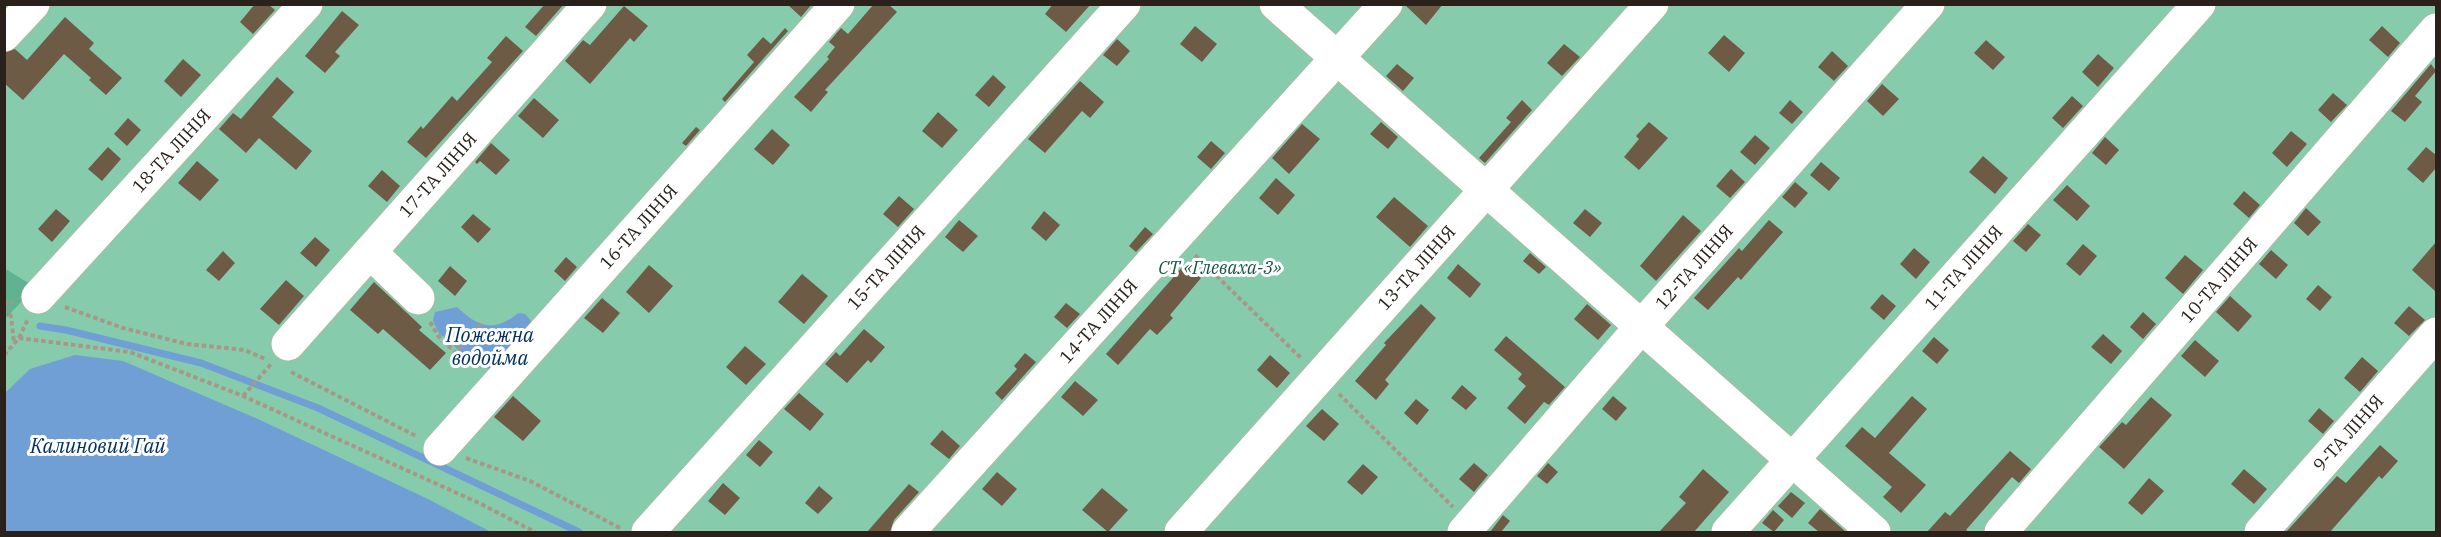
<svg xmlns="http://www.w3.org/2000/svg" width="2441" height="537" font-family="'IBM Plex Serif',serif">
	<rect width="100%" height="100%" fill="#f7e1ca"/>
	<path fill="#87cbad" d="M 5,5 L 2436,5 L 2436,532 L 5,532 Z"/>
	<path fill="#60b390" d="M 4,268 L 35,287 L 5,319 L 4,319 Z"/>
	<path fill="#709fd6" d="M 457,307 C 477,326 494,334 518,313 L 525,314 L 533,323 L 496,370 L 473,366 L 447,338 L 440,335 L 433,321 L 435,312 Z
		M 75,355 L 123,361 L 258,419 L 428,499 L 491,532 L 5,532 L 5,393 L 30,369 Z"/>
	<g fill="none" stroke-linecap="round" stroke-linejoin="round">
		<path stroke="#709fd6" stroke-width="7" d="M 40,326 L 66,330 L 201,363 L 318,408 L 579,532"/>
	</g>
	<path fill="#6d5b46" d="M 255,4 L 268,4 L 275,10 L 253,34 L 240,22 Z
		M 545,4 L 564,4 L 536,36 L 525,27 Z
		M 787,4 L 812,4 L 801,17 Z
		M 874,4 L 888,4 L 897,12 L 825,90 L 828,92 L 811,112 L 794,97 L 829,59 L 827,57 L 835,47 L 829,42 L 841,28 L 848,34 Z
		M 1053,4 L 1091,4 L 1066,32 L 1045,14 Z
		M 1404,4 L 1443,4 L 1426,25 Z
		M 624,6 L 648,26 L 634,42 L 630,38 L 590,84 L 565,61 L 583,40 L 590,45 Z
		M 342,11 L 359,25 L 335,52 L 340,56 L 325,73 L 305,56 Z
		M 65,17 L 94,43 L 89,49 L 122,78 L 106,95 L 89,80 L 91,78 L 64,54 L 23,100 L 4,83 L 4,53 L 15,49 L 27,60 Z
		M 1195,26 L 1217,44 L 1202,62 L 1180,44 Z
		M 2382,26 L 2400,43 L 2388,57 L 2369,40 Z
		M 785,28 L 788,31 L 725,102 L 722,99 L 754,62 L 747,55 L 763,37 L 771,44 Z
		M 1724,35 L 1745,53 L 1729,72 L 1708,53 Z
		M 506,36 L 523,51 L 426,158 L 407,142 L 421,126 L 423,129 L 452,96 L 457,101 L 492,62 L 487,58 Z
		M 1117,39 L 1130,51 L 1117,66 L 1103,55 Z
		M 1986,40 L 2005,57 L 1993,70 L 1974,53 Z
		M 1564,44 L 1580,57 L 1562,76 L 1547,63 Z
		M 1832,51 L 1848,66 L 1834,81 L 1818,67 Z
		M 2098,54 L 2114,68 L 2098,87 L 2082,72 Z
		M 183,59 L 201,75 L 181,97 L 164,81 Z
		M 1397,64 L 1414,78 L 1403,91 L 1386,76 Z
		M 2431,64 L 2436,71 L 2415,96 L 2422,102 L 2405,122 L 2391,111 Z
		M 993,75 L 1006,87 L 989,107 L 975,95 Z
		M 277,77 L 294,92 L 272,117 L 312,151 L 296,170 L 259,138 L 246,153 L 219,129 L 233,113 L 241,119 Z
		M 1080,81 L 1104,102 L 1090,118 L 1082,111 L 1045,153 L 1028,139 Z
		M 1882,84 L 1899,99 L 1883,116 L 1867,101 Z
		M 2333,93 L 2347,105 L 2331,122 L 2318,110 Z
		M 2072,96 L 2083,106 L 2063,128 L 2052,118 Z
		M 534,98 L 559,120 L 543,138 L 518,116 Z
		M 1522,100 L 1532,110 L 1485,163 L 1479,158 L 1511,122 L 1506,118 Z
		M 1790,100 L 1803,112 L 1792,124 L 1779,113 Z
		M 938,112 L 958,130 L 942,148 L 922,131 Z
		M 128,118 L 141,130 L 127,146 L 114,134 Z
		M 1381,122 L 1398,137 L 1388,149 L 1370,134 Z
		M 1649,122 L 1668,138 L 1639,170 L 1624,157 L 1639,139 L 1636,136 Z
		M 1302,124 L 1320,139 L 1289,174 L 1272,158 Z
		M 696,127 L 700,130 L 686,146 L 682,143 Z
		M 772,129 L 790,145 L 773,165 L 754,149 Z
		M 2291,131 L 2307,144 L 2287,167 L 2272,153 Z
		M 1755,135 L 1770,148 L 1755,165 L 1740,152 Z
		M 2105,137 L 2119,150 L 2106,165 L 2092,153 Z
		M 1211,141 L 1225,153 L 1211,169 L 1197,157 Z
		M 491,143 L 510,160 L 496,175 L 480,161 L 477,164 L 475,162 Z
		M 108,147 L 121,159 L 102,181 L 88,169 Z
		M 2426,147 L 2436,155 L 2436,168 L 2423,183 L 2407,169 Z
		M 1983,156 L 2008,178 L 1995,194 L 1969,172 Z
		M 197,161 L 219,180 L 200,201 L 178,183 Z
		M 1821,162 L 1840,178 L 1829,191 L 1810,175 Z
		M 1731,169 L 1745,182 L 1730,198 L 1716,186 Z
		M 382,170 L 400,186 L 387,202 L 368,186 Z
		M 1276,178 L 1295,195 L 1278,215 L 1259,198 Z
		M 1795,182 L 1808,193 L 1795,208 L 1782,197 Z
		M 2067,185 L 2090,206 L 2077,221 L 2053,200 Z
		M 2244,191 L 2260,205 L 2249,218 L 2233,204 Z
		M 899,196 L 914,209 L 898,227 L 883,214 Z
		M 1394,197 L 1428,226 L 1410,247 L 1376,217 Z
		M 2306,208 L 2321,222 L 2308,236 L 2294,223 Z
		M 56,209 L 70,221 L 52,242 L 38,229 Z
		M 1585,209 L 1602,223 L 1590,237 L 1573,223 Z
		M 1044,211 L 1060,225 L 1046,241 L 1031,228 Z
		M 473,214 L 491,229 L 478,243 L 461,227 Z
		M 1683,215 L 1701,231 L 1656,281 L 1640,266 Z
		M 959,220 L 978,236 L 963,252 L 945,237 Z
		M 1769,220 L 1783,232 L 1741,280 L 1738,277 L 1708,310 L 1694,298 L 1739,248 L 1742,251 Z
		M 2028,224 L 2041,235 L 2026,252 L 2013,241 Z
		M 1145,227 L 1153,234 L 1136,252 L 1129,246 Z
		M 315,237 L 330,250 L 316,267 L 300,253 Z
		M 2436,242 L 2436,292 L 2412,270 Z
		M 2083,244 L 2097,256 L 2080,276 L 2066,264 Z
		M 1914,248 L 1930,262 L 1916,279 L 1900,264 Z
		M 2271,250 L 2288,265 L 2276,279 L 2259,264 Z
		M 223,251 L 235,263 L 219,281 L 206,270 Z
		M 1530,253 L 1546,267 L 1539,274 L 1523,261 Z
		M 2185,255 L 2203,270 L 2183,294 L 2165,278 Z
		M 566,257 L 577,267 L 565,281 L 554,271 Z
		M 1185,264 L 1201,278 L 1170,315 L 1173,318 L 1157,335 L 1150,329 L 1118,365 L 1106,354 Z
		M 1458,264 L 1481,284 L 1470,298 L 1447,278 Z
		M 649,265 L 673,286 L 649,313 L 626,292 Z
		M 450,266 L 467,281 L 455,296 L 438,281 Z
		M 802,274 L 828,296 L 804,324 L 778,302 Z
		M 286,280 L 304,296 L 279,325 L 260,309 Z
		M 374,282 L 422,327 L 419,330 L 446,353 L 430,370 L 383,329 L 378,334 L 350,310 Z
		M 2318,285 L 2332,297 L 2320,311 L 2306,299 Z
		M 1882,294 L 1896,306 L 1884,320 L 1870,308 Z
		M 2230,296 L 2252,316 L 2238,332 L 2216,312 Z
		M 602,298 L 620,313 L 603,333 L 584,318 Z
		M 1066,303 L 1080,314 L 1067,328 L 1054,317 Z
		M 1421,304 L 1436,318 L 1385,380 L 1389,384 L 1376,400 L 1355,381 L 1386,345 L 1384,343 Z
		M 1587,304 L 1611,325 L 1598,340 L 1574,319 Z
		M 2409,306 L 2425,320 L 2409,336 L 2394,323 Z
		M 2143,312 L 2156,324 L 2143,339 L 2130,327 Z
		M 864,329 L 885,347 L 871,363 L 868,360 L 847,383 L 825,364 L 836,352 L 840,356 Z
		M 2103,334 L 2122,351 L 2111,364 L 2091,347 Z
		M 1506,336 L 1565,387 L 1549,405 L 1544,402 L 1525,424 L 1507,408 L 1526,386 L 1518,379 L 1522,374 L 1494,350 Z
		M 1934,337 L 1949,350 L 1937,364 L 1922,351 Z
		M 2195,340 L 2219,361 L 2205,377 L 2181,356 Z
		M 745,346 L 766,364 L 746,385 L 726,367 Z
		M 1025,353 L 1036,362 L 1002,400 L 995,393 L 1017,369 L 1014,366 Z
		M 1270,355 L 1290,373 L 1277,388 L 1257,370 Z
		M 2362,357 L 2378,371 L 2360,392 L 2344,378 Z
		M 1075,381 L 1098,400 L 1083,416 L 1061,397 Z
		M 1462,385 L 1477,398 L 1466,410 L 1451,398 Z
		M 799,393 L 824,414 L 810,431 L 784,409 Z
		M 513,396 L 541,421 L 523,441 L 494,417 Z
		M 1613,396 L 1627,408 L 1616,421 L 1602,409 Z
		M 1912,396 L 1927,409 L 1889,453 L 1926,485 L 1901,513 L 1883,497 L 1892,487 L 1845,446 L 1862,427 L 1875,438 Z
		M 2151,397 L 2172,415 L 2124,469 L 2099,447 L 2122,422 L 2126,425 Z
		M 1416,399 L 1429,410 L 1417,425 L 1404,413 Z
		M 2319,408 L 2334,421 L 2323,434 L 2308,421 Z
		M 1322,409 L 1339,424 L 1324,441 L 1306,426 Z
		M 942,430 L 960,446 L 949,459 L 930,444 Z
		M 759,440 L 773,452 L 760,467 L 746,455 Z
		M 2380,445 L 2398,461 L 2382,479 L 2379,476 L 2330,532 L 2286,532 L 2337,476 L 2346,483 Z
		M 2010,451 L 2031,469 L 2019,483 L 2012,477 L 1966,530 L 1969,532 L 1927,532 L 1945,512 L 1950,516 Z
		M 1474,463 L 1488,475 L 1474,492 L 1459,479 Z
		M 1548,463 L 1558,472 L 1547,484 L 1537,476 Z
		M 1363,464 L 1378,477 L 1362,495 L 1347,482 Z
		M 1703,469 L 1729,492 L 1694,532 L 1659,532 L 1686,503 L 1679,497 Z
		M 2244,469 L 2267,489 L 2254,504 L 2231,484 Z
		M 997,472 L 1017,489 L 1002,506 L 982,489 Z
		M 2149,478 L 2164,491 L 2142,515 L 2128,503 Z
		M 723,483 L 740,498 L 725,515 L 708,501 Z
		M 909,484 L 919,492 L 894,520 L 890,532 L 867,532 Z
		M 819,486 L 833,498 L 818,514 L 805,503 Z
		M 1102,488 L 1128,510 L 1108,532 L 1082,510 Z
		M 1791,492 L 1805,503 L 1792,518 L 1778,506 Z
		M 1820,509 L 1846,532 L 1819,532 L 1808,523 Z
		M 1773,510 L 1784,520 L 1774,532 L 1762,523 Z
		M 1503,515 L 1510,521 L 1501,532 L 1490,532 Z"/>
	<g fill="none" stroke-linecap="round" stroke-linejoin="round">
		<defs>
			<g id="minor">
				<path d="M 1276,4 L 1874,532"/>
				<path d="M 4,35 L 33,4"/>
				<path d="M 370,252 L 418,298"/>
				<path id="s1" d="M 38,297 L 306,4"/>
				<path id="s2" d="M 288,344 L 590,4"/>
				<path id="s3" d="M 440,449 L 838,4"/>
				<path id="s4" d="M 648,532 L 1124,4"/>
				<path id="s5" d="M 908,532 L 1386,4"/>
				<path id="s6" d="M 1181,532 L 1652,4"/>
				<path id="s7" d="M 1464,532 L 1641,327 L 1928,4"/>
				<path id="s8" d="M 1728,532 L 2199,4"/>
				<path id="s9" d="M 2001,532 L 2436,30"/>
				<path id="s10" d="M 2261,532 L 2436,334"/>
			</g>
		</defs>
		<use href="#minor" stroke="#c1ad96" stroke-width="34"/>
		<path stroke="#a89786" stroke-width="4" stroke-dasharray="4.5 3" stroke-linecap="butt" d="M 1195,255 L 1301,358
			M 4,304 L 13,302
			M 65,307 L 123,328 L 187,344 L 245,350 L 265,359
			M 4,309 L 11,316 L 14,343
			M 430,322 L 439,337 L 456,353 L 483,321
			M 19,338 L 28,319
			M 4,355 L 19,338 L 130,352 L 243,396 L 481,504 L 535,532
			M 291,372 L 418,437
			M 1339,394 L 1453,507
			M 243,396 L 272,363
			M 466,458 L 530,481 L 622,529"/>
		<use href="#minor" stroke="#fff" stroke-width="33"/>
	</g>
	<g text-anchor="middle" stroke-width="6" stroke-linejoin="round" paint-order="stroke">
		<g font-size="18" fill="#2a221a" stroke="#fff">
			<text dy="6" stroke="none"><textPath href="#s1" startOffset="198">18-ТА ЛІНІЯ</textPath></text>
			<text dy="6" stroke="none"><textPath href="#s2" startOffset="226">17-ТА ЛІНІЯ</textPath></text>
			<text dy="6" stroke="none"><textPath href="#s3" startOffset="298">16-ТА ЛІНІЯ</textPath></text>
			<text dy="6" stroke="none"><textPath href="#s7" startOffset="351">12-ТА ЛІНІЯ</textPath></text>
			<text dy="6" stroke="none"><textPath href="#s4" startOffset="356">15-ТА ЛІНІЯ</textPath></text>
			<text dy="6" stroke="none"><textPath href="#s8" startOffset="354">11-ТА ЛІНІЯ</textPath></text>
			<text dy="6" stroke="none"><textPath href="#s6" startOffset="354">13-ТА ЛІНІЯ</textPath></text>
			<text dy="6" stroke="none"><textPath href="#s9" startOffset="333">10-ТА ЛІНІЯ</textPath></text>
			<text dy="6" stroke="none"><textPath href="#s5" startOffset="284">14-ТА ЛІНІЯ</textPath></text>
			<text dy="6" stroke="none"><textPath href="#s10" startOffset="132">9-ТА ЛІНІЯ</textPath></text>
		</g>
		<g font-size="18" font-style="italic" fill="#13553d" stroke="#fff">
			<text x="1220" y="274">СТ «Глеваха-3»</text>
		</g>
		<g font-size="20" font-style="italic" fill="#003062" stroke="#fff">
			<text x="490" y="342">Пожежна<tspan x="490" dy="23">водойма</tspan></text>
			<text x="98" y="453">Калиновий Гай</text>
		</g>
	</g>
	<rect width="2441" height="537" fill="none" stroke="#2a221a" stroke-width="12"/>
</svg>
